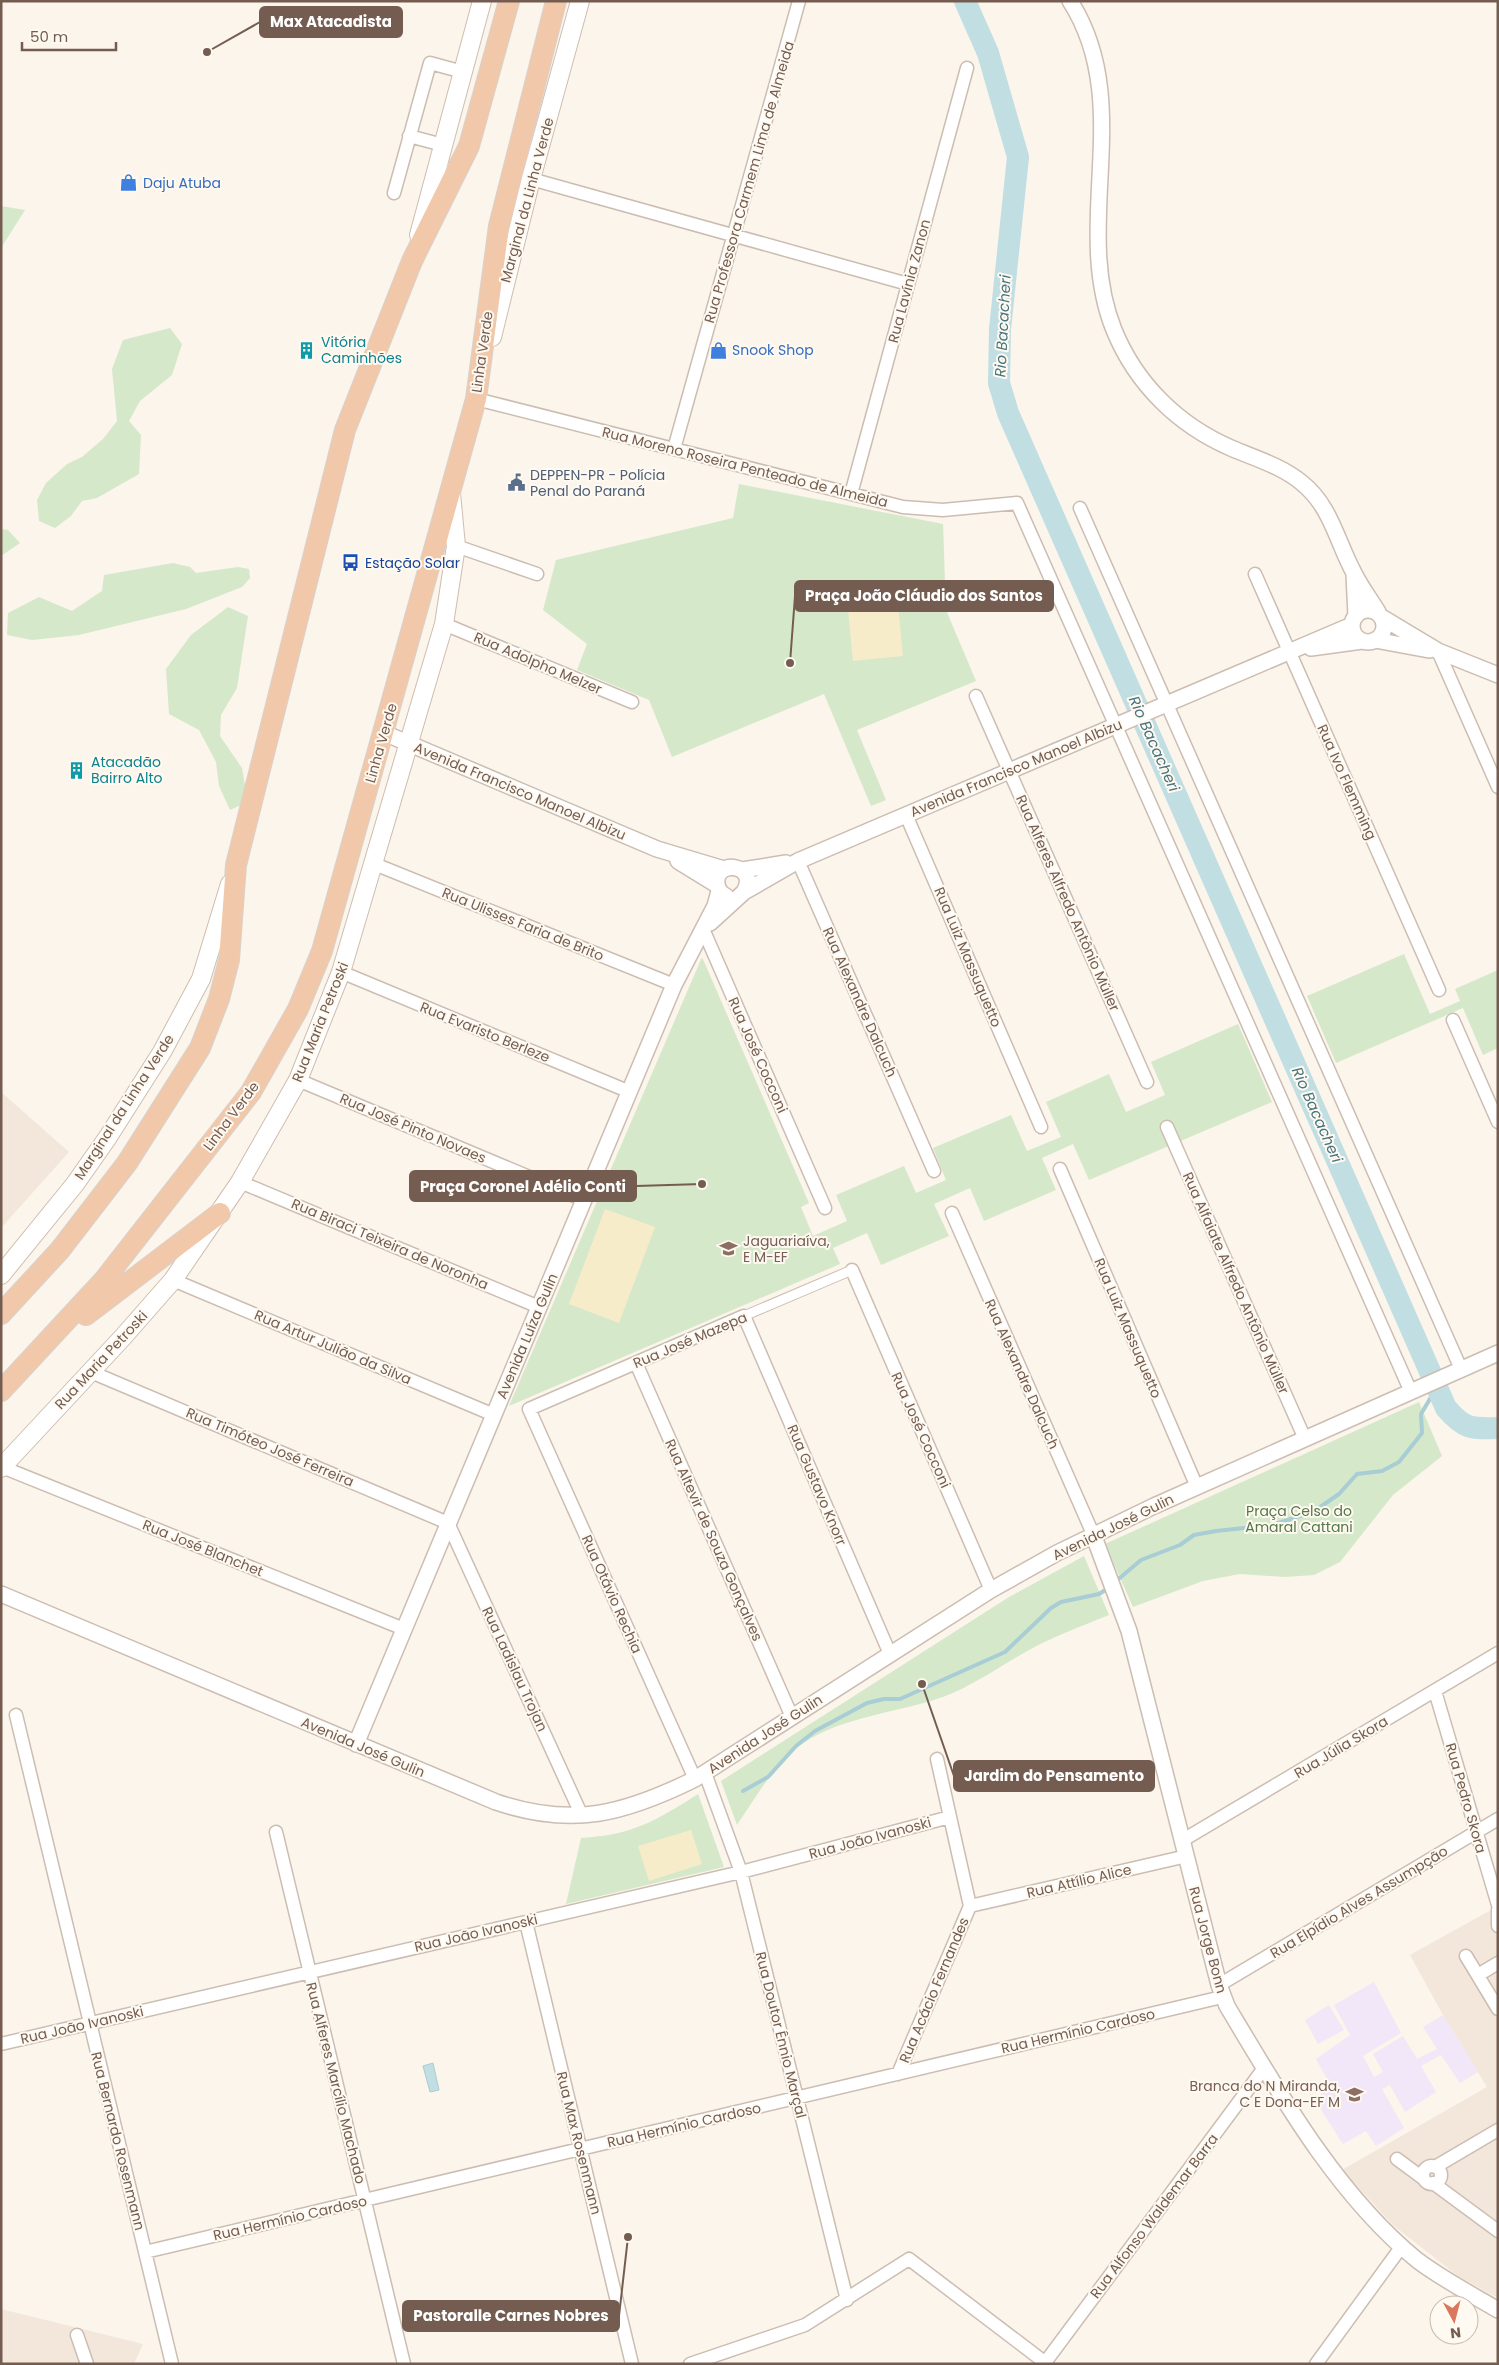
<svg xmlns="http://www.w3.org/2000/svg" width="1499" height="2365" font-family="Poppins,sans-serif">
	<rect width="100%" height="100%" fill="#fbf5eb"/>
	<path fill="#f2e7da" d="M 1,1092 L 69,1152 L 1,1228 Z
		M 1498,1906 L 1498,2298 L 1458,2276 L 1394,2226 L 1342,2170 L 1487,2087 L 1443,2015 L 1410,1955 Z
		M 1,2309 L 143,2344 L 134,2364 L 1,2364 Z"/>
	<path fill="#f2e7f8" d="M 1374,1982 L 1401,2033 L 1363,2056 L 1374,2077 L 1383,2072 L 1373,2054 L 1403,2036 L 1417,2059 L 1437,2049 L 1423,2027 L 1443,2015 L 1478,2072 L 1460,2083 L 1441,2055 L 1421,2066 L 1436,2092 L 1405,2112 L 1390,2085 L 1382,2089 L 1404,2128 L 1376,2146 L 1366,2131 L 1343,2144 L 1314,2099 L 1332,2088 L 1316,2059 L 1350,2035 L 1334,2005 Z
		M 1329,2005 L 1344,2030 L 1318,2044 L 1305,2020 Z"/>
	<path fill="#d6e8ca" d="M 1,206 L 25,210 L 1,248 Z
		M 170,328 L 182,344 L 172,375 L 140,401 L 129,421 L 141,435 L 139,474 L 97,498 L 82,501 L 71,516 L 55,528 L 39,521 L 37,500 L 46,483 L 67,464 L 82,457 L 103,439 L 117,421 L 112,369 L 123,340 Z
		M 739,484 L 943,524 L 946,610 L 976,681 L 857,730 L 886,800 L 871,806 L 824,694 L 672,757 L 649,700 L 577,670 L 587,644 L 543,610 L 556,560 L 733,518 Z
		M 1,529 L 8,530 L 20,543 L 1,556 Z
		M 173,563 L 190,567 L 196,573 L 238,567 L 249,569 L 250,578 L 242,587 L 186,609 L 79,635 L 32,640 L 7,635 L 8,613 L 39,597 L 72,611 L 102,591 L 104,575 Z
		M 228,607 L 248,616 L 237,688 L 221,715 L 220,736 L 242,768 L 248,802 L 230,810 L 219,786 L 216,762 L 199,730 L 169,714 L 166,669 L 191,635 Z
		M 1404,954 L 1430,1014 L 1460,1001 L 1455,989 L 1498,970 L 1498,1048 L 1483,1055 L 1463,1008 L 1336,1063 L 1307,996 Z
		M 702,957 L 809,1203 L 801,1207 L 813,1236 L 847,1221 L 836,1195 L 904,1166 L 916,1193 L 946,1180 L 933,1148 L 1011,1115 L 1027,1151 L 1061,1137 L 1046,1102 L 1109,1074 L 1126,1112 L 1165,1095 L 1151,1062 L 1238,1024 L 1272,1102 L 1089,1180 L 1073,1144 L 1042,1158 L 1056,1190 L 984,1221 L 970,1188 L 934,1204 L 949,1236 L 881,1265 L 867,1233 L 833,1248 L 840,1264 L 509,1406 Z
		M 1419,1402 L 1442,1456 L 1393,1495 L 1340,1562 L 1314,1575 L 1285,1577 L 1240,1574 L 1203,1581 L 1133,1607 L 1105,1544 Z
		M 1084,1556 L 1109,1615 C 1082,1626 1054,1636 1029,1650 C 1004,1664 980,1681 953,1693 C 903,1714 838,1714 794,1750 C 771,1770 754,1800 737,1825 L 721,1781 L 1009,1597 Z
		M 698,1794 L 724,1867 L 566,1904 L 581,1838 C 632,1835 656,1821 698,1794 Z"/>
	<path fill="#f7ecc9" d="M 896,585 L 903,656 L 853,661 L 846,589 Z
		M 605,1209 L 655,1227 L 619,1323 L 569,1304 Z
		M 691,1830 L 702,1864 L 649,1881 L 638,1846 Z"/>
	<path fill="#c1dee3" stroke="#a8cdd4" d="M 433,2063 L 439,2090 L 430,2092 L 423,2066 Z"/>
	<g fill="none" stroke-linecap="round" stroke-linejoin="round">
		<path stroke="#a8cdd4" stroke-width="4" d="M 1115,1582 L 1141,1560 L 1180,1545 L 1194,1535 L 1216,1531 L 1272,1525 L 1313,1512 L 1339,1494 L 1357,1474 L 1382,1471 L 1399,1462 L 1422,1433 L 1421,1414 L 1437,1387
			M 743,1791 L 768,1777 L 796,1746 L 815,1731 L 867,1703 L 884,1699 L 900,1699 L 1005,1652 L 1051,1608 L 1061,1602 L 1099,1594 L 1110,1587"/>
		<path stroke="#c1dee3" stroke-width="22" d="M 965,1 L 988,53 L 1018,157 L 1000,329 L 999,383 L 1008,413 L 1446,1408 C 1464,1429 1471,1429 1498,1428"/>
		<defs>
			<path id="pedestrian" d="M 744,1316 L 852,1270"/>
			<path id="minor" d="M 409,136 L 443,145
				M 531,179 L 908,284
				M 394,193 L 430,63 L 463,72
				M 476,399 L 903,507 L 943,510 L 1017,503 L 1411,1392
				M 674,449 L 799,1
				M 851,494 L 967,68
				M 1080,508 L 1461,1369
				M 456,546 L 537,574
				M 1255,574 L 1439,990
				M 444,624 L 632,702
				M 1438,651 L 1498,787
				M 976,696 L 1147,1082
				M 906,815 L 1041,1127
				M 798,861 L 934,1171
				M 372,863 L 674,985
				M 703,929 L 825,1208
				M 341,972 L 630,1092
				M 1453,1020 L 1498,1122
				M 298,1080 L 584,1200
				M 1167,1127 L 1305,1439
				M 1060,1169 L 1197,1487
				M 240,1182 L 539,1307
				M 952,1213 L 1093,1534
				M 852,1270 L 991,1590
				M 173,1280 L 494,1415
				M 636,1363 L 792,1717
				M 91,1372 L 448,1523 L 582,1816
				M 2,1467 L 404,1629
				M 1435,1691 L 1498,1905
				M 16,1715 L 172,2364
				M 705,1773 L 741,1872 L 847,2300
				M 695,1779 L 529,1409 L 744,1316 L 890,1654
				M 276,1832 L 404,2364
				M 1183,1840 L 1498,1653
				M 970,1906 L 1187,1856
				M 1498,1909 L 1498,1926
				M 526,1922 L 632,2364
				M 1466,1956 L 1498,2009
				M 1478,1975 L 1498,1963
				M 1219,1985 L 1498,1819
				M 1,2044 L 741,1872 L 950,1817
				M 898,2074 L 970,1906 L 937,1759
				M 1397,2159 L 1424,2179
				M1423 2175a9 9 0 1 1 18 0a9 9 0 1 1-18 0Z
				M 1435,2167 L 1498,2130
				M 1433,2183 L 1498,2231
				M 145,2252 L 1222,1997
				M 77,2335 L 87,2364
				M 690,2364 L 805,2325 L 909,2259 L 1047,2364
				M 1044,2364 L 1264,2068
				M 1316,2364 L 1402,2246"/>
			<path id="tertiary" d="M 1070,1 C 1136,104 1071,224 1114,330 C 1136,384 1178,425 1231,448 C 1254,458 1282,466 1302,483 C 1331,506 1337,542 1354,573 C 1361,587 1370,599 1378,612
				M 1354,574 L 1356,616
				M1352 626a16 16 0 1 1 32 0a16 16 0 1 1-32 0Z
				M 1383,618 L 1438,651 L 1498,675
				M 1375,640 L 1429,650
				M 1311,648 L 1362,641
				M 384,733 L 657,849 L 724,869
				M 678,861 L 717,885
				M 742,870 L 786,863
				M 726,896 C 721,894 718,890 717,884 C 714,858 760,864 744,892
				M 710,923 L 744,892 L 798,861 L 1352,625
				M 1093,1534 L 1129,1631 L 1219,1985 L 1227,2006 C 1279,2093 1337,2195 1417,2260 C 1442,2279 1471,2294 1498,2310
				M 1,1594 L 496,1802 C 573,1828 624,1814 695,1779 L 991,1590 L 1057,1553 L 1154,1506 L 1498,1353
				M 356,1744 L 674,985 L 715,906 L 719,891"/>
			<path id="secondary" d="M 419,235 L 482,1
				M 492,337 L 531,179 L 580,1
				M 1,1275 L 75,1184 L 108,1137 L 162,1052 L 201,979 L 230,884
				M 1,1468 L 123,1337 L 173,1280 L 240,1182 L 298,1080 L 341,972 L 444,624 L 456,546 L 451,493"/>
			<path id="trunk" d="M 1,1314 L 60,1250 L 127,1163 L 200,1048 L 219,999 L 229,960 L 236,865 L 345,430 L 412,261 L 469,146 L 509,1
				M 86,1315 L 220,1213
				M 1,1391 L 104,1280 L 251,1092 L 298,1009 L 322,951 L 476,399 L 499,226 L 556,1"/>
		</defs>
		<use href="#pedestrian" stroke="#ccbdb2" stroke-width="11"/>
		<use href="#minor" stroke="#ccbdb2" stroke-width="15"/>
		<use href="#tertiary" stroke="#ccbdb2" stroke-width="18"/>
		<use href="#secondary" stroke="#cfbdaf" stroke-width="20"/>
		<use href="#trunk" stroke="#d8d2ce" stroke-width="22"/>
		<use href="#pedestrian" stroke="#fff" stroke-width="9"/>
		<use href="#minor" stroke="#fff" stroke-width="12"/>
		<use href="#tertiary" stroke="#fff" stroke-width="15"/>
		<use href="#secondary" stroke="#fff" stroke-width="18"/>
		<use href="#trunk" stroke="#f1c8a9" stroke-width="20"/>
	</g>
	<defs>
		<symbol id="shop-bare" viewBox="-9 -9 18 18"><path d="M-5-2.5h2.3a2.7 3.5 0 0 1 5.4 0H5L5.5 6h-11ZM-1.5-2.5h3a1.5 2.3 0 0 0-3 0Z" fill="#3f7fe0" stroke="#fef9f1" stroke-width="2.5" paint-order="stroke"/></symbol>
		<symbol id="building-bare" viewBox="-9 -9 18 18"><path d="M-4-6H4V6H1V3H-1V6H-4ZM-2.5-4.3h1.7v1.8h-1.7ZM.8-4.3h1.7v1.8H.8ZM-2.5-1h1.7V.8h-1.7ZM.8-1h1.7V.8H.8Z" fill="#0f9aa8" stroke="#fef9f1" stroke-width="2.5" paint-order="stroke"/></symbol>
		<symbol id="civic-bare" viewBox="-9 -9 18 18"><path d="M-.6-6.5H3V-4.5H.6V-3L4-1V1h2V6H-6V1h2V-1L-.6-3ZM-1.2 2.5V6h2.4V2.5Z" fill="#5c6f8a" stroke="#fef9f1" stroke-width="2.5" paint-order="stroke"/></symbol>
		<symbol id="bus-bare" viewBox="-9 -9 18 18"><path d="M-5-6H5V4H4V6H2V4H-2V6H-4V4H-5ZM-3.5-4V0h7V-4ZM-3.5 1.2v1.5H-2V1.2ZM2 1.2v1.5H3.5V1.2Z" fill="#1a4fb4" stroke="#fef9f1" stroke-width="2.5" paint-order="stroke"/></symbol>
		<symbol id="school-bare" viewBox="-9 -9 18 18"><path d="M0-5L7-2L0 1L-7-2ZM-4 1L0 2.5L4 1V4Q0 6-4 4Z" fill="#8d6e63" stroke="#fef9f1" stroke-width="2.5" paint-order="stroke"/></symbol>
	</defs>
	<g fill-rule="evenodd">
		<use href="#shop-bare" x="116" y="170" width="25" height="25"/>
		<use href="#building-bare" x="294" y="338" width="25" height="25"/>
		<use href="#shop-bare" x="706" y="338" width="25" height="25"/>
		<use href="#civic-bare" x="504" y="470" width="25" height="25"/>
		<use href="#bus-bare" x="338" y="550" width="25" height="25"/>
		<use href="#building-bare" x="64" y="758" width="25" height="25"/>
		<use href="#school-bare" x="716" y="1236" width="25" height="25"/>
		<use href="#school-bare" x="1342" y="2082" width="25" height="25"/>
	</g>
	<g text-anchor="middle" stroke-width="4" stroke-linejoin="round" paint-order="stroke">
		<g font-size="14" fill="#745d50" stroke="#fef9f1">
			<text transform="translate(749 182) rotate(-74)" y="5">Rua Professora Carmem Lima de Almeida</text>
			<text transform="translate(527 200) rotate(-75)" y="5">Marginal da Linha Verde</text>
			<text transform="translate(909 281) rotate(-75)" y="5">Rua Lavínia Zanon</text>
			<text transform="translate(482 352) rotate(-82)" y="5">Linha Verde</text>
			<text transform="translate(745 467) rotate(14)" y="5">Rua Moreno Roseira Penteado de Almeida</text>
			<text transform="translate(538 663) rotate(23)" y="5">Rua Adolpho Melzer</text>
			<text transform="translate(381 743) rotate(-74)" y="5">Linha Verde</text>
			<text transform="translate(1016 768) rotate(-23)" y="5">Avenida Francisco Manoel Albizu</text>
			<text transform="translate(1347 782) rotate(66)" y="5">Rua Ivo Flemming</text>
			<text transform="translate(520 791) rotate(23)" y="5">Avenida Francisco Manoel Albizu</text>
			<text transform="translate(1068 903) rotate(66)" y="5">Rua Alferes Alfredo Antônio Müller</text>
			<text transform="translate(523 924) rotate(22)" y="5">Rua Ulisses Faria de Brito</text>
			<text transform="translate(968 957) rotate(67)" y="5">Rua Luiz Massuquetto</text>
			<text transform="translate(860 1002) rotate(66)" y="5">Rua Alexandre Dalcuch</text>
			<text transform="translate(320 1022) rotate(-68)" y="5">Rua Maria Petroski</text>
			<text transform="translate(485 1032) rotate(22)" y="5">Rua Evaristo Berleze</text>
			<text transform="translate(758 1055) rotate(66)" y="5">Rua José Cocconi</text>
			<text transform="translate(124 1107) rotate(-57)" y="5">Marginal da Linha Verde</text>
			<text transform="translate(231 1116) rotate(-53)" y="5">Linha Verde</text>
			<text transform="translate(413 1128) rotate(23)" y="5">Rua José Pinto Novaes</text>
			<text transform="translate(390 1244) rotate(23)" y="5">Rua Biraci Teixeira de Noronha</text>
			<text transform="translate(1236 1283) rotate(66)" y="5">Rua Alfaiate Alfredo Antônio Müller</text>
			<text transform="translate(1128 1328) rotate(67)" y="5">Rua Luiz Massuquetto</text>
			<text transform="translate(527 1336) rotate(-67)" y="5">Avenida Luíza Gulin</text>
			<text transform="translate(690 1340) rotate(-23)" y="5">Rua José Mazepa</text>
			<text transform="translate(333 1347) rotate(23)" y="5">Rua Artur Julião da Silva</text>
			<text transform="translate(101 1360) rotate(-47)" y="5">Rua Maria Petroski</text>
			<text transform="translate(1022 1374) rotate(66)" y="5">Rua Alexandre Dalcuch</text>
			<text transform="translate(921 1430) rotate(66)" y="5">Rua José Cocconi</text>
			<text transform="translate(270 1447) rotate(23)" y="5">Rua Timóteo José Ferreira</text>
			<text transform="translate(817 1485) rotate(67)" y="5">Rua Gustavo Knorr</text>
			<text transform="translate(1113 1527) rotate(-26)" y="5">Avenida José Gulin</text>
			<text transform="translate(714 1540) rotate(66)" y="5">Rua Altevir de Souza Gonçalves</text>
			<text transform="translate(203 1548) rotate(22)" y="5">Rua José Blanchet</text>
			<text transform="translate(612 1594) rotate(66)" y="5">Rua Otávio Rechia</text>
			<text transform="translate(515 1669) rotate(65)" y="5">Rua Ladislau Trojan</text>
			<text transform="translate(765 1734) rotate(-33)" y="5">Avenida José Gulin</text>
			<text transform="translate(363 1747) rotate(23)" y="5">Avenida José Gulin</text>
			<text transform="translate(1341 1747) rotate(-31)" y="5">Rua Júlia Skora</text>
			<text transform="translate(1466 1798) rotate(74)" y="5">Rua Pedro Skora</text>
			<text transform="translate(870 1838) rotate(-15)" y="5">Rua João Ivanoski</text>
			<text transform="translate(1079 1881) rotate(-13)" y="5">Rua Attílio Alice</text>
			<text transform="translate(1359 1902) rotate(-31)" y="5">Rua Elpídio Alves Assumpção</text>
			<text transform="translate(476 1933) rotate(-13)" y="5">Rua João Ivanoski</text>
			<text transform="translate(1208 1940) rotate(75)" y="5">Rua Jorge Bonn</text>
			<text transform="translate(934 1990) rotate(-67)" y="5">Rua Acácio Fernandes</text>
			<text transform="translate(82 2025) rotate(-13)" y="5">Rua João Ivanoski</text>
			<text transform="translate(1078 2031) rotate(-13)" y="5">Rua Hermínio Cardoso</text>
			<text transform="translate(781 2035) rotate(76)" y="5">Rua Doutor Ênnio Marçal</text>
			<text transform="translate(336 2083) rotate(76)" y="5">Rua Alferes Marcílio Machado</text>
			<text transform="translate(684 2125) rotate(-13)" y="5">Rua Hermínio Cardoso</text>
			<text transform="translate(118 2141) rotate(76)" y="5">Rua Bernardo Rosenmann</text>
			<text transform="translate(579 2143) rotate(76)" y="5">Rua Max Rosenmann</text>
			<text transform="translate(1154 2216) rotate(-53)" y="5">Rua Alfonso Waldemar Barra</text>
			<text transform="translate(290 2218) rotate(-13)" y="5">Rua Hermínio Cardoso</text>
		</g>
		<g font-size="14" fill="#366cbe" stroke="#fef9f1" text-anchor="start">
			<text x="143" y="188">Daju Atuba</text>
			<text x="732" y="355">Snook Shop</text>
		</g>
		<g font-size="14" fill="#0d838f" stroke="#fef9f1" text-anchor="start">
			<text x="321" y="347">Vitória<tspan x="321" dy="16">Caminhões</tspan></text>
			<text x="91" y="767">Atacadão<tspan x="91" dy="16">Bairro Alto</tspan></text>
		</g>
		<g font-size="14" fill="#4e5e75" stroke="#fef9f1" text-anchor="start">
			<text x="530" y="480">DEPPEN-PR - Polícia<tspan x="530" dy="16">Penal do Paraná</tspan></text>
		</g>
		<g font-size="14" fill="#164399" stroke="#fef9f1" text-anchor="start">
			<text x="365" y="568">Estação Solar</text>
		</g>
		<g font-size="14" fill="#785e54" stroke="#fef9f1" text-anchor="start">
			<text x="743" y="1246">Jaguariaíva,<tspan x="743" dy="16">E M-EF</tspan></text>
			<text x="1340" y="2091" text-anchor="end">Branca do N Miranda,<tspan x="1340" dy="16">C E Dona-EF M</tspan></text>
		</g>
		<g font-size="14" fill="#577849" stroke="#fef9f1">
			<text x="1299" y="1516">Praça Celso do<tspan x="1299" dy="16">Amaral Cattani</tspan></text>
		</g>
		<g font-size="15" font-style="italic" fill="#48757e" stroke="#fef9f1">
			<text transform="translate(1003 326) rotate(-87)" y="5">Rio Bacacheri</text>
			<text transform="translate(1154 744) rotate(66)" y="5">Rio Bacacheri</text>
			<text transform="translate(1317 1115) rotate(66)" y="5">Rio Bacacheri</text>
		</g>
	</g>
	<path fill="none" stroke="#745d50" stroke-width="2" d="M207 52L260 22M790 663L795 596M702 1184L636 1186M922 1684L954 1776M628 2237L619 2316"/>
	<g fill="#745d50" stroke="#fef9f1" stroke-width="2">
		<circle cx="207" cy="52" r="5"/>
		<circle cx="790" cy="663" r="5"/>
		<circle cx="702" cy="1184" r="5"/>
		<circle cx="922" cy="1684" r="5"/>
		<circle cx="628" cy="2237" r="5"/>
	</g>
	<g fill="#745d50" stroke="#745d50" stroke-width="2">
		<rect x="260" y="7" width="142" height="30" rx="5"/>
		<rect x="795" y="581" width="258" height="30" rx="5"/>
		<rect x="410" y="1171" width="226" height="30" rx="5"/>
		<rect x="954" y="1761" width="200" height="30" rx="5"/>
		<rect x="403" y="2301" width="216" height="30" rx="5"/>
	</g>
	<g font-size="15" text-anchor="middle" font-weight="bold" fill="#fff">
		<text x="331" y="27">Max Atacadista</text>
		<text x="924" y="601">Praça João Cláudio dos Santos</text>
		<text x="523" y="1192">Praça Coronel Adélio Conti</text>
		<text x="1054" y="1781">Jardim do Pensamento</text>
		<text x="511" y="2321">Pastoralle Carnes Nobres</text>
	</g>
	<rect width="1499" height="2365" fill="none" stroke="#745d50" stroke-width="5"/>
	<g transform="translate(1454 2320) rotate(173)"><circle r="24" fill="#fef9f1" stroke="#c7bbb1"/>
	<path d="M0-4L9 19L0 12L-9 19Z" fill="#d9785c"/>
	<text y="-8" font-size="14" font-weight="bold" text-anchor="middle" fill="#745d50">N</text>
	</g>
	<path d="M22 42v8h94v-8" fill="none" stroke="#745d50" stroke-width="2.5"/>
	<text x="30" y="42" font-size="15" fill="#745d50" stroke="#fef9f1" stroke-width="4" paint-order="stroke">50 m</text>
</svg>
